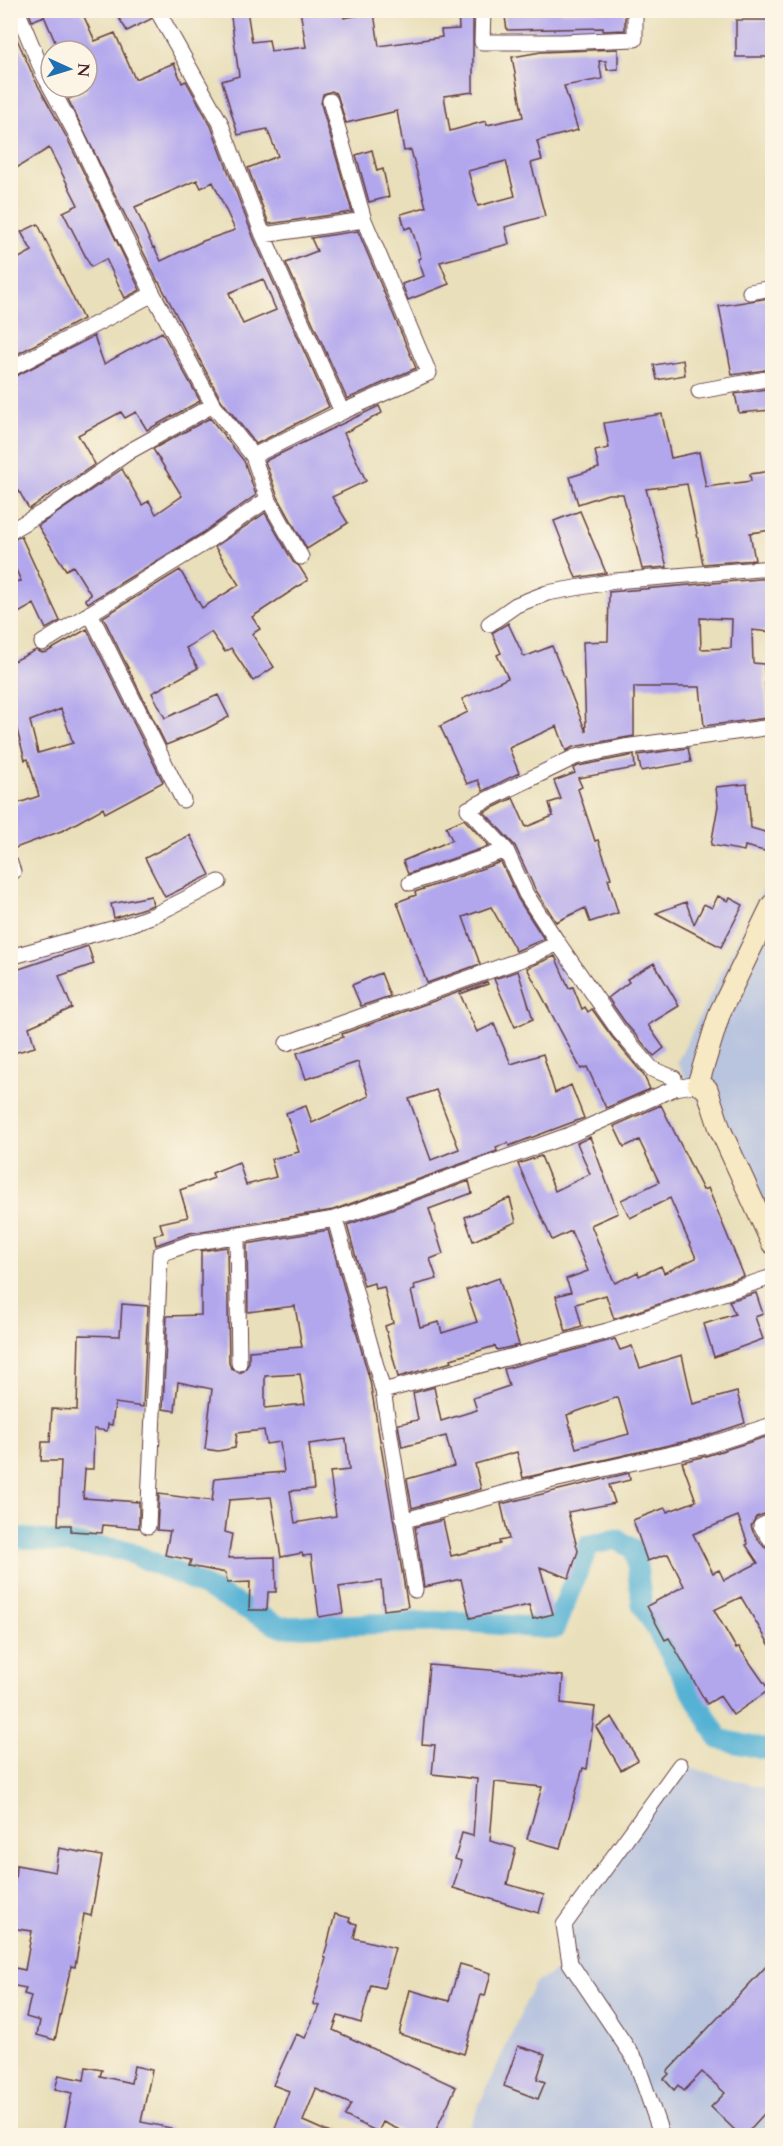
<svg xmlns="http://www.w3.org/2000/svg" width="783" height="2146" font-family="Cardo,serif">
	<rect width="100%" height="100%" fill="#fcf5e5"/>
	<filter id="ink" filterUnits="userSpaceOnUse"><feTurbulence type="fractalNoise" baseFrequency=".0167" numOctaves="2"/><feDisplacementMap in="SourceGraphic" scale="12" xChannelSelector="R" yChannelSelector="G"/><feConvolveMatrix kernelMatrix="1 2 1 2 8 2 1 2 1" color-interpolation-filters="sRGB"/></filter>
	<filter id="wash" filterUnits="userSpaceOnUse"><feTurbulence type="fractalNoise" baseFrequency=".008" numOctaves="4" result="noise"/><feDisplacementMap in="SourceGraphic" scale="24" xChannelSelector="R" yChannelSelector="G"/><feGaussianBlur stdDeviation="1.35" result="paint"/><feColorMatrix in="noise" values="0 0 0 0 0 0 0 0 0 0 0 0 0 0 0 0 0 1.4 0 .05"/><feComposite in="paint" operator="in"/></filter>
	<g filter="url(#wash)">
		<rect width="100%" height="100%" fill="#e9dfba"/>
		<path fill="#b9c5de" d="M 772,871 L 772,1231 L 677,1062 Z
			M 680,1765 L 764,1788 L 772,1786 L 772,2135 L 465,2136 L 534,1984 L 570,1963 L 564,1925 Z"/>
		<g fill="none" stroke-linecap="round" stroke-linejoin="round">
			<path stroke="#57b2d5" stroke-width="21" d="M 10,1535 L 13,1537 L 124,1550 L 184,1576 L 281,1627 L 455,1621 L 554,1629 L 589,1545 L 617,1539 L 635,1550 L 642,1604 L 719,1739 L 772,1751"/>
		</g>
		<g id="blocks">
			<path fill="#b2a7ed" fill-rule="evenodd" d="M 28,10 L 81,10 L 95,41 L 115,33 L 135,79 L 174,63 L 182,83 L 186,81 L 211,126 L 254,239 L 329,407 L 256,444 L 221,400 L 159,282 L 158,282 L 68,99 L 87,91 L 87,51 L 59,51 L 44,16 L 32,21 ZM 197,180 L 201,188 L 213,182 L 235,230 L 203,241 L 161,261 L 154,247 L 153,248 L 135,207 ZM 263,279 L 276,310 L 243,324 L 229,293 Z
				M 114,10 L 147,10 L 151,19 L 127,31 Z
				M 230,10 L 247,10 L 252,42 L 269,40 L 271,51 L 306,47 L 300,10 L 325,10 L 326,14 L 343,12 L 344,18 L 374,13 L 379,46 L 442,37 L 441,30 L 459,29 L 458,10 L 473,10 L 473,92 L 444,96 L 450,131 L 486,121 L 487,125 L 523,117 L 512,57 L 541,52 L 618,49 L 618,69 L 607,70 L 606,61 L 599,61 L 602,79 L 564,86 L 578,130 L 537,141 L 542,160 L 531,163 L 545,216 L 505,227 L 509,244 L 440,262 L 449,284 L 408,300 L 402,284 L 424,276 L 418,259 L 421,258 L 411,227 L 405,229 L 401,214 L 426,207 L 411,150 L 404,151 L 397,111 L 346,123 L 337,94 L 332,91 L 323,94 L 321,104 L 352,212 L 269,224 L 248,168 L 278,156 L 267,129 L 238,135 L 222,81 L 239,76 ZM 506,161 L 515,196 L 478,206 L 468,171 Z
				M 504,10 L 561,10 L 561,12 L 625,10 L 625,30 L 603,31 L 603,28 L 507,30 Z
				M 10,20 L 14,29 L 13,30 L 35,80 L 67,138 L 140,290 L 125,298 L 106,259 L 91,267 L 63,212 L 78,205 L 49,148 L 10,172 L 10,104 L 16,101 L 10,91 Z
				M 736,20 L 772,20 L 772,57 L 736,57 Z
				M 372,150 L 377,171 L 383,169 L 389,197 L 369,202 L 356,155 Z
				M 38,224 L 83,319 L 10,358 L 10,263 L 32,251 L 21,232 Z
				M 358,231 L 416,368 L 347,399 L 286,263 L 317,251 L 311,238 Z
				M 769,298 L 772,316 L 772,369 L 732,375 L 719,306 Z
				M 162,332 L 200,401 L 147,430 L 136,412 L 125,418 L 121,412 L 78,435 L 95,464 L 29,509 L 19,491 L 10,496 L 10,379 L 94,336 L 104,364 Z
				M 683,360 L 685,375 L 657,380 L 654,365 Z
				M 772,388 L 772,410 L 739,413 L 735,394 Z
				M 379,406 L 382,413 L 344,433 L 366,481 L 332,497 L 348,523 L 307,549 L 277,495 L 265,461 Z
				M 662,414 L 671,458 L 699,452 L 706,487 L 751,481 L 750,474 L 772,471 L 772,530 L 750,533 L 755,560 L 703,564 L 687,484 L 646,489 L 667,567 L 642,569 L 623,494 L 608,494 L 578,504 L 570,477 L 599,468 L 595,451 L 609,448 L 604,423 Z
				M 210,418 L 244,461 L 256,495 L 201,534 L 88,603 L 85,599 L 91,595 L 73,566 L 66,570 L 38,526 L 122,469 L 142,505 L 149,501 L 156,514 L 182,496 L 153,449 Z
				M 580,511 L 606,573 L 576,578 L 554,521 Z
				M 265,513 L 293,562 L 299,566 L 308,580 L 252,617 L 260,629 L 252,634 L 274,667 L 253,681 L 231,648 L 225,652 L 211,632 L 186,648 L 198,668 L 152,693 L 165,718 L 218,695 L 229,717 L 206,729 L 166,745 L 103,617 L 180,570 L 202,608 L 239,585 L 215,547 Z
				M 21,536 L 60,621 L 46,629 L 34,604 L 10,618 L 10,582 L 21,581 L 10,556 L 10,541 Z
				M 772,578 L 772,632 L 752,630 L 753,663 L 764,664 L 767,718 L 704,726 L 700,687 L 634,687 L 634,736 L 573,747 L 566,751 L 557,726 L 509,748 L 519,773 L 483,791 L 478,780 L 467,784 L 440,726 L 468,712 L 462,699 L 508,678 L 497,655 L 501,653 L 492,633 L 508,623 L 524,657 L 552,646 L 586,732 L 583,642 L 608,641 L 609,592 ZM 700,618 L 732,619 L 731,648 L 701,649 Z
				M 87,629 L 163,782 L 105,813 L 103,808 L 64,830 L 10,850 L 10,806 L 39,796 L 28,759 L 25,760 L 13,715 L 10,715 L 10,663 L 36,650 L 42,653 L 47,652 ZM 61,709 L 73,743 L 38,753 L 30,721 Z
				M 688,748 L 691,762 L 641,771 L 638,755 Z
				M 634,755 L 635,768 L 578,778 L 582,787 L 578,789 L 595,841 L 598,840 L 611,878 L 608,879 L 618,913 L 590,922 L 585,908 L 556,922 L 535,889 L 515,846 L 484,812 L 513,798 L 526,827 L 553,816 L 549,803 L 561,799 L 554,781 L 575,773 L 573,769 L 578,766 Z
				M 747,784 L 751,828 L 772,834 L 772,853 L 745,846 L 744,851 L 711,845 L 718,806 L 716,787 Z
				M 464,819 L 489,846 L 408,874 L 403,861 L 452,840 L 446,827 Z
				M 190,835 L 210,875 L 165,897 L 145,858 Z
				M 501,862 L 518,899 L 544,939 L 516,951 L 491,907 L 463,917 L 480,964 L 427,983 L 397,902 L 416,895 L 415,892 Z
				M 151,896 L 153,905 L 114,918 L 111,904 Z
				M 718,896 L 728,901 L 730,898 L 743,905 L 721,947 L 656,913 L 686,902 L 694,924 L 704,904 L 712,908 Z
				M 88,946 L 94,964 L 59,976 L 72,1008 L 29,1027 L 35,1047 L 10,1054 L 10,972 Z
				M 555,956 L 569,988 L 573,987 L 582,1009 L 585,1007 L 588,1012 L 592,1009 L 612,1037 L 643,1074 L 650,1089 L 606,1108 L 587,1067 L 581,1069 L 527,968 Z
				M 654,963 L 679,1006 L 648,1025 L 664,1048 L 654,1056 L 627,1025 L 608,998 L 629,982 L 627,979 Z
				M 518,971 L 533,1019 L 515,1027 L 494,979 Z
				M 381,973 L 390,996 L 361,1006 L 352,985 Z
				M 487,982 L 488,984 L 460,994 L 477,1032 L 494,1024 L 511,1064 L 543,1054 L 555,1093 L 571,1085 L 584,1118 L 509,1146 L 508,1143 L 496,1147 L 497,1151 L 333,1210 L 190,1233 L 156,1245 L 154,1235 L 163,1233 L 160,1223 L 188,1217 L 180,1190 L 214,1178 L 212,1173 L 239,1162 L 246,1185 L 276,1177 L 271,1159 L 299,1152 L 286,1113 L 306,1106 L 312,1123 L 369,1096 L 358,1062 L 306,1079 L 297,1053 L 343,1037 L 342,1034 ZM 436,1090 L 459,1149 L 431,1160 L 409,1099 Z
				M 661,1105 L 703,1190 L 708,1188 L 744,1276 L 614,1319 L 606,1295 L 576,1304 L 582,1327 L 566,1332 L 556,1296 L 571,1292 L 566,1279 L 588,1271 L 571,1231 L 552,1240 L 518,1164 L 541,1156 L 555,1191 L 590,1174 L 577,1143 L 590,1137 L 618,1213 L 591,1225 L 612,1277 L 615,1283 L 638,1272 L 639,1276 L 661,1266 L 664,1273 L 696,1258 L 670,1198 L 630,1218 L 621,1200 L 659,1182 L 639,1140 L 624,1147 L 614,1126 Z
				M 469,1181 L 472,1193 L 429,1209 L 443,1254 L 430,1259 L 437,1279 L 414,1285 L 415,1290 L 411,1291 L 420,1327 L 439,1322 L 442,1333 L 477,1322 L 466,1290 L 499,1278 L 519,1345 L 497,1350 L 495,1346 L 451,1359 L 452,1362 L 398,1377 L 385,1326 L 393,1323 L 384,1287 L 375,1289 L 374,1283 L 364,1286 L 347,1225 Z
				M 510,1198 L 516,1222 L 473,1241 L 465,1217 Z
				M 328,1230 L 370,1381 L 408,1607 L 384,1610 L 381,1581 L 339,1587 L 343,1613 L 319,1617 L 311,1555 L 303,1556 L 302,1553 L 281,1557 L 271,1497 L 229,1500 L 225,1532 L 232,1534 L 228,1558 L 275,1557 L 276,1592 L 268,1592 L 267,1610 L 249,1610 L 250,1582 L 227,1583 L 226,1573 L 189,1566 L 191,1560 L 165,1555 L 170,1531 L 157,1530 L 159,1494 L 212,1501 L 215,1478 L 284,1472 L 280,1442 L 266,1444 L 264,1430 L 237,1433 L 235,1448 L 218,1451 L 205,1449 L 212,1389 L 178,1382 L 175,1411 L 163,1409 L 167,1316 L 201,1315 L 201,1251 L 227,1247 L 229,1363 L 231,1368 L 239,1373 L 244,1371 L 249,1363 L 249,1351 L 302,1347 L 295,1306 L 248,1312 L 247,1244 ZM 300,1374 L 305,1404 L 265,1408 L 265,1376 ZM 346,1439 L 349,1470 L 330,1472 L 336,1516 L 295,1523 L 290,1491 L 314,1489 L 309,1444 Z
				M 756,1293 L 763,1314 L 755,1317 L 763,1339 L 714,1357 L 704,1324 L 735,1314 L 729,1301 Z
				M 122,1304 L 148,1306 L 143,1407 L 115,1403 L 112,1425 L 108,1424 L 107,1431 L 94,1429 L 93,1469 L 85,1469 L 83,1498 L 139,1502 L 139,1528 L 103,1525 L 102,1533 L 71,1531 L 71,1525 L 58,1525 L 61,1461 L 41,1461 L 42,1442 L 50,1442 L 52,1409 L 77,1410 L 79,1335 L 120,1336 Z
				M 615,1339 L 620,1350 L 632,1346 L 640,1368 L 682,1355 L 693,1404 L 737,1392 L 745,1423 L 700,1438 L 523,1478 L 517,1452 L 475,1464 L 481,1489 L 412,1508 L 407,1479 L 454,1466 L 446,1436 L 402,1447 L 398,1424 L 418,1420 L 413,1393 L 434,1387 L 441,1421 L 477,1410 L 473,1398 L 509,1386 L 504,1369 ZM 618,1397 L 629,1434 L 576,1448 L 567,1415 Z
				M 772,1435 L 772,1511 L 756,1517 L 751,1526 L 753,1532 L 764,1547 L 772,1551 L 772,1649 L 741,1597 L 714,1610 L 736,1648 L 739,1647 L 769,1690 L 733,1715 L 720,1696 L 707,1704 L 669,1638 L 665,1640 L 647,1606 L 684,1586 L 668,1554 L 647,1561 L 633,1520 L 665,1508 L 667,1512 L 696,1501 L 682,1462 L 706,1456 ZM 738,1516 L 748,1544 L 746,1545 L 758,1563 L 724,1580 L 719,1570 L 713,1573 L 693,1534 Z
				M 629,1473 L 630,1480 L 609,1485 L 615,1503 L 568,1512 L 578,1551 L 569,1578 L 540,1567 L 553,1614 L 533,1619 L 529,1605 L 470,1618 L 461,1579 L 424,1587 L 415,1527 L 443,1520 L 451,1556 L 500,1544 L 499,1541 L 509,1539 L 501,1504 Z
				M 429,1665 L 563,1676 L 561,1703 L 595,1707 L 587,1769 L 583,1768 L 560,1848 L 527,1839 L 542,1787 L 495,1782 L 490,1841 L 516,1848 L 507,1884 L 544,1895 L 539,1913 L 453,1888 L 461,1861 L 455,1859 L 462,1833 L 473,1836 L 477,1779 L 432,1774 L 435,1745 L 422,1744 Z
				M 612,1717 L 638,1760 L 621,1770 L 596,1727 Z
				M 59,1848 L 102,1856 L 91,1916 L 84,1914 L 75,1967 L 71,1966 L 55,2040 L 37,2035 L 40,2021 L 26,2017 L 31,1996 L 24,1994 L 26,1988 L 10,1985 L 10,1967 L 25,1970 L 32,1931 L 10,1928 L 10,1880 L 15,1881 L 16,1865 L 55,1872 Z
				M 335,1914 L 350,1918 L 349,1922 L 357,1924 L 354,1938 L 395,1948 L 384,1988 L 371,1985 L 361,2023 L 338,2016 L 333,2030 L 456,2087 L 433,2136 L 412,2136 L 383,2122 L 378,2132 L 345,2116 L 351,2104 L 316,2089 L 303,2121 L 337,2136 L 272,2136 L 289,2091 L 273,2085 L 296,2034 L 305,2038 L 319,2006 L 313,2004 L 326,1958 L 324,1957 Z
				M 772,1960 L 772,2105 L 744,2136 L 741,2136 L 711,2107 L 725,2093 L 702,2072 L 684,2091 L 678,2085 L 674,2090 L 664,2079 L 669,2074 L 667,2072 Z
				M 460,1964 L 491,1973 L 485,1996 L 481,1995 L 464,2054 L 399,2034 L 410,1990 L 449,2001 Z
				M 518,2046 L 545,2054 L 537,2079 L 545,2082 L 538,2099 L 504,2086 Z
				M 134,2066 L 152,2070 L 141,2122 L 171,2128 L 171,2136 L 63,2136 L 72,2093 L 55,2089 L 59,2075 L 84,2080 L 86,2067 L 102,2070 L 100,2076 L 131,2083 Z"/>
		</g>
	</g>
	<g filter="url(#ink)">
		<use href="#blocks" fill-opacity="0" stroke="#623c40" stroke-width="1.5"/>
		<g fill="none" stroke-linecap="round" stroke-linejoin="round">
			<defs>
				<path id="street" d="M 17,10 L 44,75 L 76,134 L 122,232 L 153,294 L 213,405 L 253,456 L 268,499 L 301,557
					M 157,10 L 220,122 L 263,235 L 342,412
					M 483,10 L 482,42 L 561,42 L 635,39 L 635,10
					M 263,235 L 364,220
					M 750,292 L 772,288
					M 10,369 L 153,294
					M 699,391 L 772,378
					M 253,456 L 342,412 L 429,373 L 364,220 L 330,101
					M 10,531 L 48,509 L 130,451 L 213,405
					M 90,613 L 183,800
					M 489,624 L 516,605 L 547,593 L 615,581 L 772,568
					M 42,643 L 206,542 L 268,499
					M 10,863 L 13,872
					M 410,883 L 506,850
					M 10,957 L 130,924 L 154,915 L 219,882
					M 287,1043 L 531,956 L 558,943
					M 698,1084 L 675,1088 L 674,1078 L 652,1069 L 619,1031 L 558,943 L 526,894 L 506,850 L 468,809 L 575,757 L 624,747 L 772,727
					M 335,1219 L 383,1391 L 415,1590
					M 237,1236 L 239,1363
					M 383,1391 L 607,1331 L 772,1277
					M 405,1520 L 549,1481 L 703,1447 L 772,1425
					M 772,1521 L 761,1526 L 772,1541
					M 148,1526 L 160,1254 L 192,1243 L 335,1219 L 572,1134 L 675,1088
					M 662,2136 L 636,2061 L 570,1963 L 564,1925 L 680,1765"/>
				<path id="secondary" d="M 772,905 L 720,1012 L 698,1084 L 707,1089 L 720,1129 L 772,1243"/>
			</defs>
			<use href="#street" stroke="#623c40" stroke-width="17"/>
			<use href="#secondary" stroke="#623c40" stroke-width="23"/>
			<use href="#street" stroke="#fff" stroke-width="15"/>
			<use href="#secondary" stroke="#f7e9c3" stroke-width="21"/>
		</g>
	</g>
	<rect width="783" height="2146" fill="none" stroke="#fcf5e5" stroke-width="36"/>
	<g transform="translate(69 69) rotate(94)"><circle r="28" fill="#fcf5e5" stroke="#b59f9b" stroke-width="1.5"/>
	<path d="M0-4.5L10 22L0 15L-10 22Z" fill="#1f6fb2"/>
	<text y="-9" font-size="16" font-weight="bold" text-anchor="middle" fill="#4a1f2b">N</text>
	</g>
</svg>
